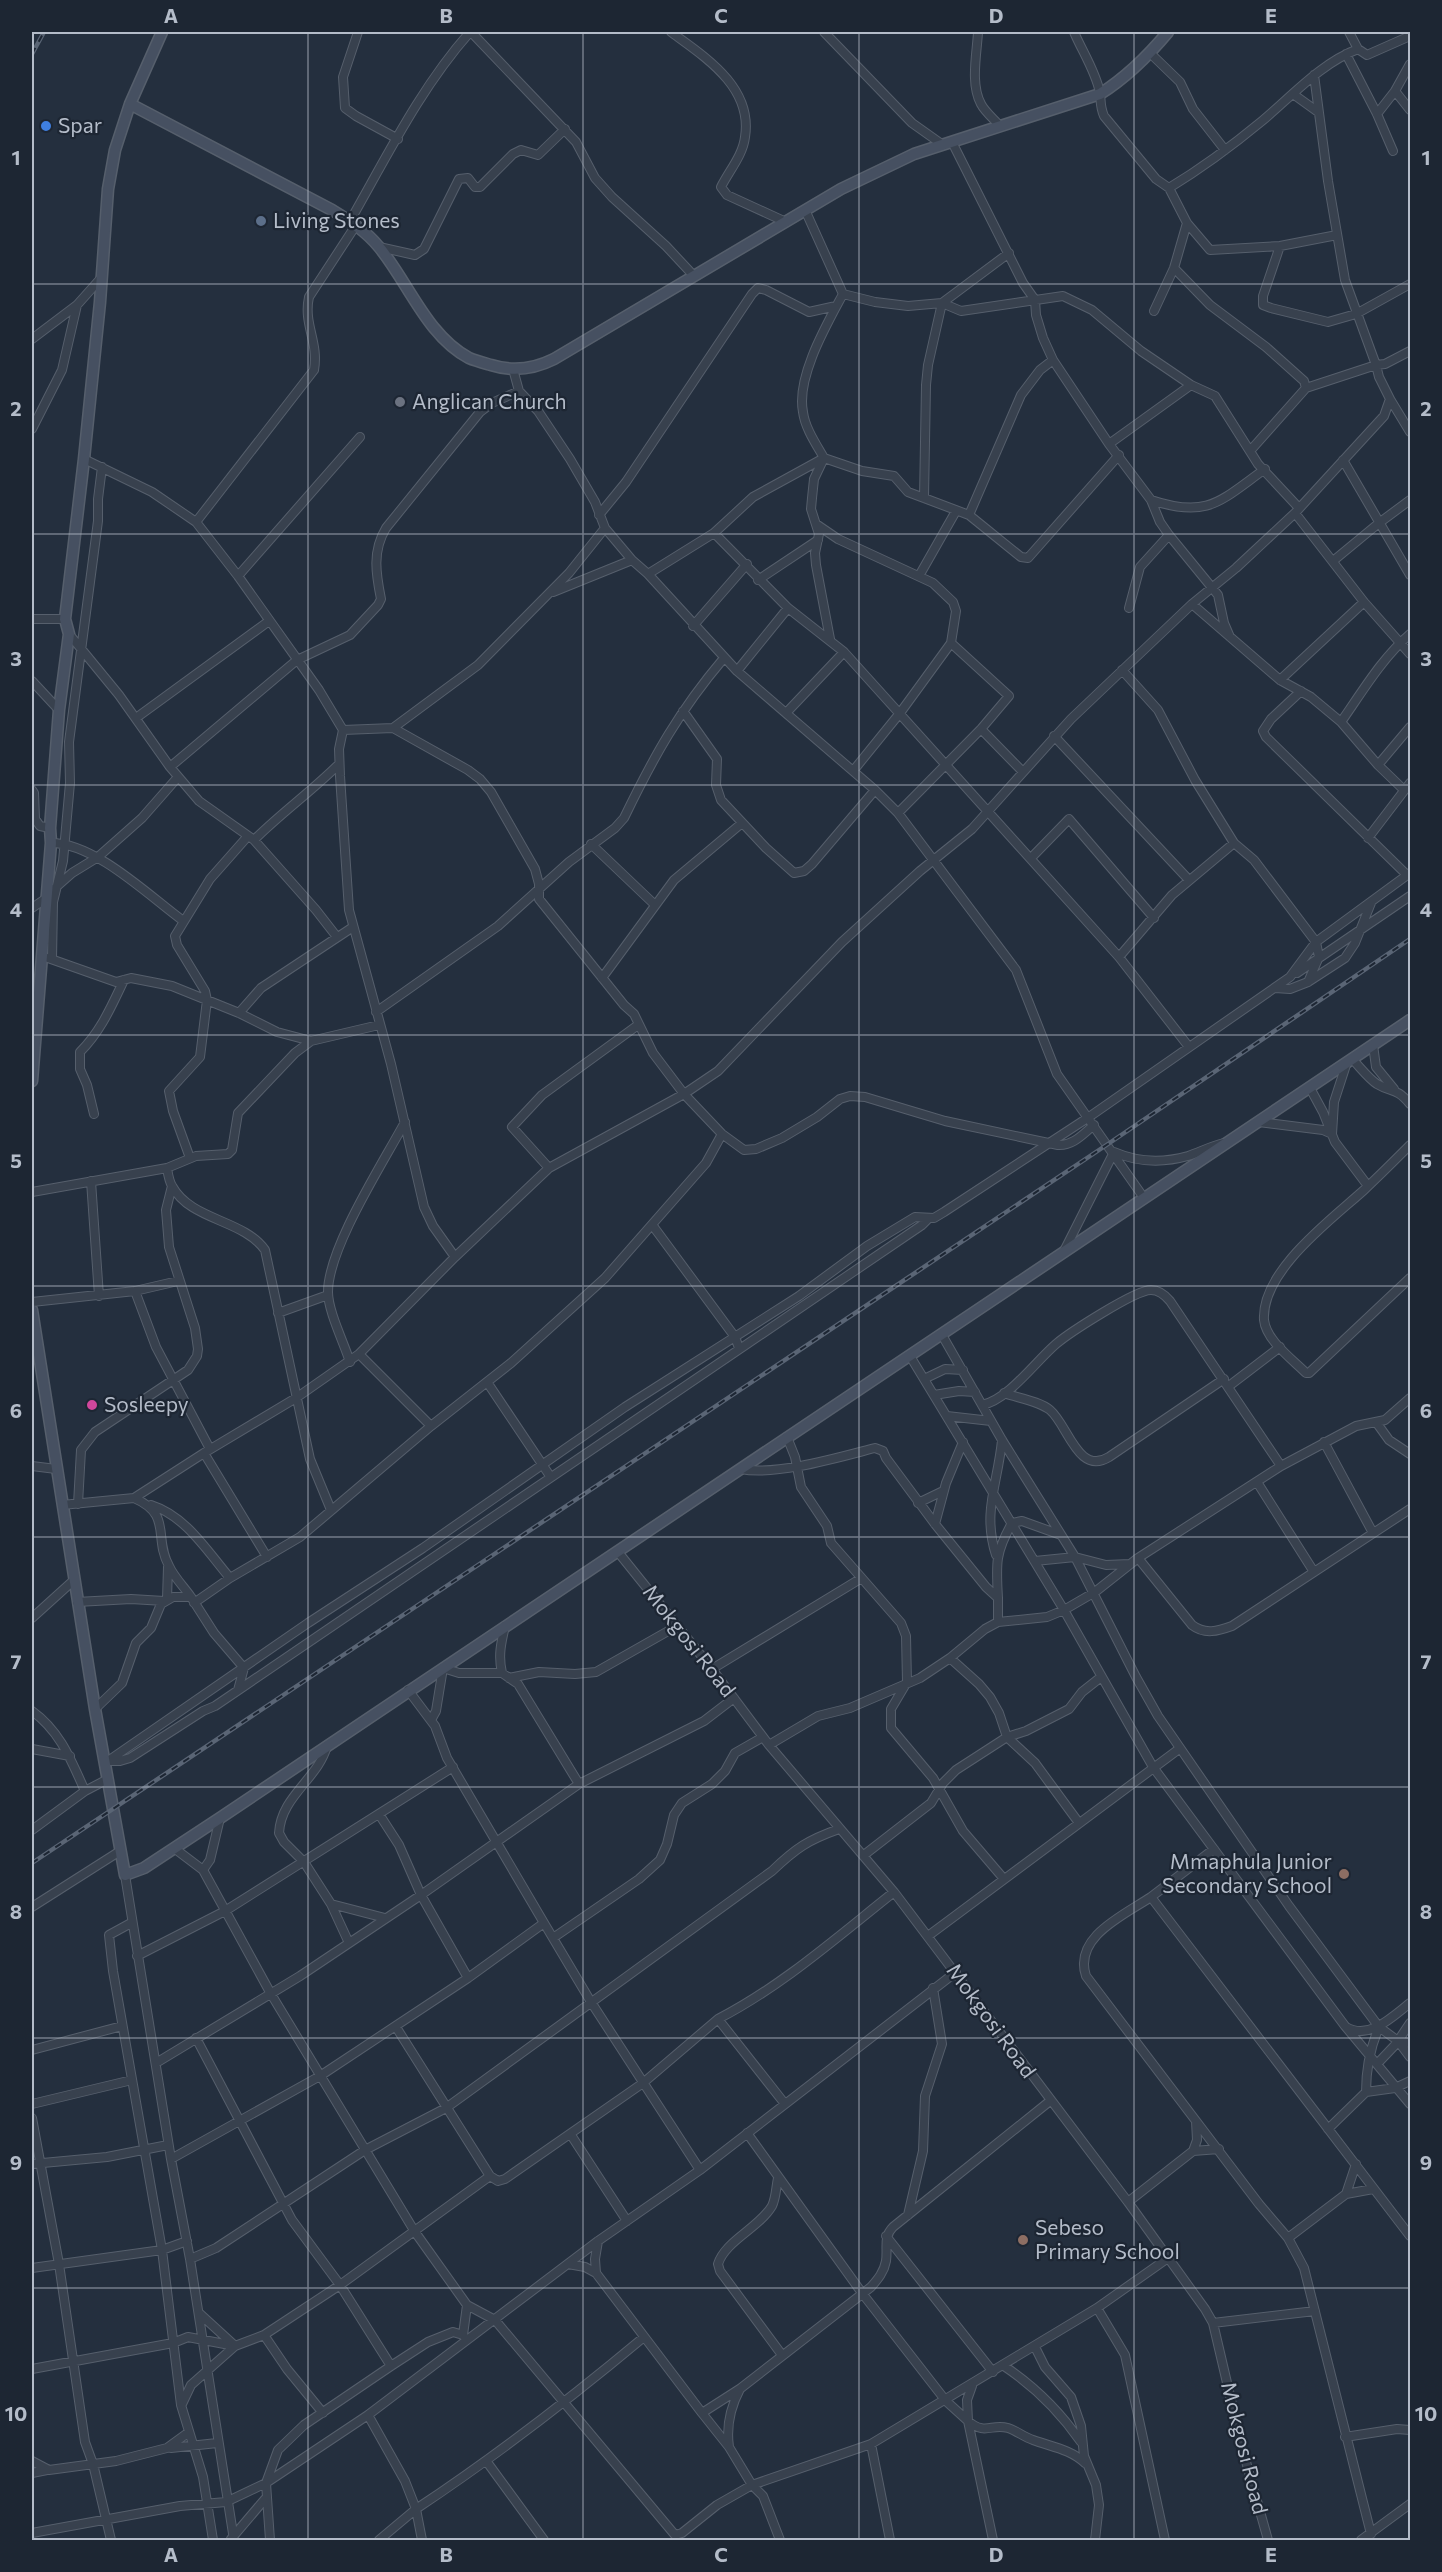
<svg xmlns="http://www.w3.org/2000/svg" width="1442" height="2572" font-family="Commissioner,sans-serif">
	<rect width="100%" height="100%" fill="#242f3e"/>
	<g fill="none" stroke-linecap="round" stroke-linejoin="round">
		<defs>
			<path id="street" d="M 358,32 L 343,77 L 345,108 L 356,116 L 398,139
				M 471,32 L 576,142 L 595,178 L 612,197 L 666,246 L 694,276
				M 671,32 C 705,57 753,87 745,137 C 743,155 729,171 721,187 L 727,195 L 786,222
				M 824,32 L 912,123 L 943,145
				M 978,32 C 977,53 970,84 981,104 C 985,112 994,119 1000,126
				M 1074,32 C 1082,51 1096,72 1100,93 C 1101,102 1100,107 1104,116 L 1156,179 L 1169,188 L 1187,223 L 1210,250 L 1280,246 L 1337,235
				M 1349,32 L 1358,49 L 1367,55 L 1410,36
				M 1150,53 L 1180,82 L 1193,109 L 1225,150
				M 1346,54 L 1377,114 L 1393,151
				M 1395,91 L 1410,110
				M 1293,94 L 1318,112
				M 1377,114 L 1395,91 L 1410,64
				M 952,142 L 1023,283 L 1035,300 L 1036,315 L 1043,338 L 1053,360
				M 1169,188 C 1202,168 1233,145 1262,121 C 1292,96 1321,63 1358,49
				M 806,212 L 843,294 L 875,302 L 908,306 L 942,303 L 1009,253
				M 350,221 C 387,156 421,87 470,32
				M 1280,246 L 1263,296 L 1263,305 L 1271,308 L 1328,322 L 1356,314 L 1410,284
				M 379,247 L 415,255 L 424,249 L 459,179 L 468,178 L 475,187 L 480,187 L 513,154 L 521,150 L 538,155 L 565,129
				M 1174,268 L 1210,305 L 1266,347 L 1304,381 L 1306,388 L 1250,451
				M 1154,311 L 1174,268 L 1187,223
				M 32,339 L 77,305 L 102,277
				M 513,369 L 519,391 L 538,411 L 570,459 L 595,502 L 605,528 L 632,560 L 648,574 L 737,671 L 875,790 L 898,813 L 1016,970 L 1057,1074 L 1144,1198
				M 1306,388 L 1376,365 L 1345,280 L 1328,181 L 1314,75
				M 1390,399 L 1410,432
				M 32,429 L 62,370 L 77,305
				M 1109,444 L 1191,385
				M 824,458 L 814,479 L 812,498 L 811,509 L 819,534 L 815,553 L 816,565 L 830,639
				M 824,458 C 816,444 805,428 803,412 C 796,377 827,324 843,294
				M 84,459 L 152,492 L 196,522 L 238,576 L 319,690 L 343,730 L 393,728 L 468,770 L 480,779 L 491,792 L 535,869 L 539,884 L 539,899 L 624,1005 L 634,1014 L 653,1053 L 684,1094 L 722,1134 L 744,1150 L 756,1149 L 782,1138 L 817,1117 L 840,1099 L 850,1096 L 865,1097 L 945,1121 L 1058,1145 C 1073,1146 1083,1134 1094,1125
				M 1343,460 L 1410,575
				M 924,498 L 926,385 L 928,365 L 942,303 L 961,311 L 1063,296 L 1092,310 L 1141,351 L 1191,385 L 1215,396 L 1258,464 L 1299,508
				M 1151,500 C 1208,519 1220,501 1265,469
				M 1295,513 L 1364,602 L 1410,654
				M 599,515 L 626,482 L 752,294 L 758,288 L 766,290 L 809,312 L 836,306
				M 969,515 L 1021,395 L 1040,370 L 1053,360 L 1109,444 L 1151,500 L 1160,522 L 1169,535 L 1218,595 L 1224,623 L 1230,637
				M 196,522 L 314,370 C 319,342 303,324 309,297 L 356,225
				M 816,524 L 838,539 L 933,583 L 953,602 L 956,611 L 951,643 L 900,713 L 853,771
				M 714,533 L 788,608 L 844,652 L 1119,957 L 1189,1047
				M 1333,561 L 1379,523 L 1410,500
				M 648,574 L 714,533 L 753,497 L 824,458 L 862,471 L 894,476 L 908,492 L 969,515 L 1021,557 L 1028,558 L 1119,455
				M 238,576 L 360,437
				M 919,576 L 956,511
				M 758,580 L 818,540
				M 553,592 L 632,560
				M 1192,604 L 1280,680 L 1311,697 L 1341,722 L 1378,765 L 1403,789
				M 1129,608 L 1140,567 L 1169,535
				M 32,619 L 65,619
				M 693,626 L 747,564
				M 69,634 L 119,695 L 170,767 L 199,801 L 254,840 L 316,910 L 337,937
				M 1122,670 L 1158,710 L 1195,780 L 1234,843 L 1254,860 L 1316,942 L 1319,957 L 1308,982
				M 737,671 L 788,608
				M 1280,680 L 1364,602
				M 32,681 L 59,710
				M 1301,691 L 1271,719 L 1263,731 L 1266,737 L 1407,875
				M 683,711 L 717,759 L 716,785 L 721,800 L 766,848 L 794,873 L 804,871 L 812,864 L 875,790
				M 787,712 L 844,652
				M 136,718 L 269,621
				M 1341,722 C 1362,692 1382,658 1410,634
				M 393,728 L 478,665 L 569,573 L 605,528
				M 981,729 L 1023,772
				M 343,730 L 339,749 L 340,776 L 349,910 L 391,1064 L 424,1207 L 433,1226 L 455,1257
				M 1054,736 L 1189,880
				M 1378,765 L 1410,727
				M 170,767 L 297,660 L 350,635 L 378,605 L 381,599 C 376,574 372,551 386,528 L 480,412 L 492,403 L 519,391
				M 32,790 L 34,793 L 35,819 L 40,826 L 50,828
				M 898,813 L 981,729 L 1009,696 L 951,643
				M 1368,838 L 1410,783
				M 254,840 C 281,813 312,791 339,764
				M 51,843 C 95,843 148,895 182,920
				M 591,844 L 654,904
				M 1031,858 L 1069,819 L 1154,918
				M 55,888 L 72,873 L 98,857 L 142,818 L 178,777
				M 32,908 L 48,897
				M 1119,957 L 1172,895 L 1234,843
				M 48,958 L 116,982 L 131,978 L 172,986 L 239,1013 L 277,1032 L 311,1041 L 379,1025
				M 52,959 L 53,902 L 63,861 L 70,783 L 69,742 L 98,521 L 98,499 L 102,467
				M 1297,973 L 1410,896
				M 602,978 L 674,880 L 742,823
				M 1275,988 L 1290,989 L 1308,982 L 1345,958 L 1355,943 L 1371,903
				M 376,1012 L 498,926 L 569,862 L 615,828 L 624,818 C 654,756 679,711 724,658
				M 239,1013 L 261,988 L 353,927
				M 1373,1045 L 1376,1067 L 1394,1089
				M 1352,1059 C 1360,1067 1368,1078 1377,1084 C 1392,1093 1396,1087 1410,1104
				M 1310,1088 L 1323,1112 L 1335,1142 L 1368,1186
				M 94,1114 L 87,1085 L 80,1069 L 80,1052 C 101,1031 111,1007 124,980
				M 1259,1122 L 1323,1130 L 1332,1134 L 1334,1102 L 1347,1062
				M 1410,1145 C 1395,1160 1380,1175 1364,1190 C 1332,1219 1261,1271 1264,1320 C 1266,1340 1292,1359 1306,1373 L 1309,1373 L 1410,1278
				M 190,1158 L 173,1111 L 169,1091 L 200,1057 L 207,1000 L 205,991 L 177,945 L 175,936 L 210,879 L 248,836
				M 167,1168 C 168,1174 169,1181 172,1186 C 191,1221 243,1219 265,1250 L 310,1459 L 331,1510
				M 549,1168 L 512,1127 L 542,1095 L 638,1025
				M 91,1181 L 99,1296
				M 32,1192 L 167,1168 L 196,1156 L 228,1154 L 232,1150 L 238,1113 L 295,1053 L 311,1041
				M 653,1226 L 735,1337 L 739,1348
				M 1063,1253 L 1114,1152 C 1137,1162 1163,1163 1188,1156 C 1200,1152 1211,1146 1224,1143
				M 135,1291 L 156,1347 L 210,1449
				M 32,1302 L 135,1291 L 178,1281
				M 278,1313 L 328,1295
				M 942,1335 L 1002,1440 L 1075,1557 L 1136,1677 L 1158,1716 L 1289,1906 L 1379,2027 L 1398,2041 L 1410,2057
				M 359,1354 L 431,1426
				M 910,1356 L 1064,1610 L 1153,1767 L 1345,2026 L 1410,2104
				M 350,1362 C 344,1343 328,1311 328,1292 C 328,1248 383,1163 405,1122
				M 924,1379 L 945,1369 L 963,1370
				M 487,1382 L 550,1476
				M 1229,1386 L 1280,1347
				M 1004,1393 C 1018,1398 1039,1401 1050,1410 C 1068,1425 1078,1476 1109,1457 L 1224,1379
				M 934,1395 L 959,1391 L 975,1392
				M 982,1405 C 1008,1400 1035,1362 1056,1344 C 1069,1333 1135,1290 1151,1290 C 1159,1290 1165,1295 1170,1301 L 1281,1466
				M 947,1416 L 991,1421
				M 1376,1422 L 1389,1440 L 1410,1454
				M 787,1437 L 795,1457 L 801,1487 L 827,1526 L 831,1543 L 901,1623 L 906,1636 L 907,1682 L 891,1709 L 891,1728 L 933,1778 L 963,1831 L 1004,1879
				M 1324,1442 L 1373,1533
				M 204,1453 L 267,1557
				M 32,1466 L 56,1469
				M 741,1469 C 776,1476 840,1457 875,1448 L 883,1451 L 886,1458 L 935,1524 L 986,1587 L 998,1598 L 998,1622
				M 1257,1482 L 1314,1572
				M 134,1498 C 173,1515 153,1537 169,1566 C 174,1577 184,1587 191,1597
				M 918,1503 L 943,1491
				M 78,1504 L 81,1450 L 95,1432 L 188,1370 L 197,1356 L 198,1349 L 195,1328 L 169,1247 L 166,1210 L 172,1186
				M 62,1505 L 134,1498 L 204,1453 L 296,1398 L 359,1354 L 455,1257 L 549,1168 L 684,1094 L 718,1071 L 842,942 L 920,871 L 972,829 L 1071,719 L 1192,604 L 1236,568 L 1295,513 L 1384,416 L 1390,399 L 1379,377 L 1376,365 L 1385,364 L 1410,351
				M 151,1505 C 186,1516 207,1551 230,1578
				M 935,1524 L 946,1483 L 963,1442
				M 618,1552 L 712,1669 L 769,1745 L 894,1892 L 1128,2202 L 1205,2309 L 1213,2323 L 1243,2451 L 1268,2540
				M 996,1555 C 982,1512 998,1483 1002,1440
				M 1138,1558 L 1192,1625 C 1205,1635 1218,1631 1232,1626 L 1410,1509
				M 1035,1561 L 1075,1557 L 1106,1565 L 1130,1564
				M 998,1598 C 996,1564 995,1553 1012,1523 L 1022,1521 L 1061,1535
				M 167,1599 L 168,1567
				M 77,1602 L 131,1599 L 164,1601
				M 194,1603 L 230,1578 L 300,1537 L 431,1426 L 511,1363 L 605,1278 L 706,1163 L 722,1134
				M 32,1618 L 74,1580
				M 505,1626 C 501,1643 498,1656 502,1673 L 518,1684 L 579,1784
				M 950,1658 L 979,1684 L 990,1697 L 999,1713 L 1007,1737 L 1035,1763 L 1079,1823
				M 712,1669 L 860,1579
				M 509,1678 L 539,1672 L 575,1674 L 596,1672 L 677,1626
				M 95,1709 L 122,1683 L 136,1643 L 151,1628 L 161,1604 L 173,1597 L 191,1597 L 214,1633 L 244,1668 L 238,1690
				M 32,1711 C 60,1731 71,1760 85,1791 L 108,1779
				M 431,1720 L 436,1711 L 443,1668 L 459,1673 L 502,1673
				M 769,1745 L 818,1716 L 850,1708 L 920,1678 L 950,1658 L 985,1629 L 998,1622 L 1047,1617 L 1064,1610 L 1095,1592 L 1138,1558 L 1281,1466 L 1356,1426 L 1385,1420 L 1410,1398
				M 327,1746 C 318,1779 281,1796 279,1833 L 284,1842 L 304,1862 L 331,1904 L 385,1918
				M 32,1749 L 70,1756
				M 108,1761 L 120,1761 L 130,1758 L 203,1711 L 215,1706 L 922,1225 L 928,1219
				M 105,1763 L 308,1623 L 423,1548 L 625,1407 L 799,1296 L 867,1246 L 915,1217 L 934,1218 L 944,1212 L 1089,1117 L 1290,977 L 1316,942 L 1410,873
				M 379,1814 L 399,1845 L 421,1895 L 468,1978
				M 32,1830 L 85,1791
				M 174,1848 L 203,1870 L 271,1994 L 415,2232 L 467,2305 L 495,2320 L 675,2535 L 682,2533 L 717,2505 L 752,2485 L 871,2444 L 1097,2308 L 1168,2258
				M 1214,1849 L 1151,1897 L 1410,2236
				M 864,1855 L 931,1803 L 943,1783 L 956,1770 L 1007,1737 L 1026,1731 L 1069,1709 L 1082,1692 L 1101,1677
				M 203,1870 L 210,1860 L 220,1818
				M 125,1875 L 171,2159 L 190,2259 L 234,2540
				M 1151,1897 C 1124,1915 1073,1937 1086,1976 L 1259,2204 L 1288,2238 L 1304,2268 L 1371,2534
				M 331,1904 L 349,1943
				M 32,1907 L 120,1851
				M 131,1923 L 109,1935 L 113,1971 L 162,2250 L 181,2405 L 203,2477 L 213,2540
				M 544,1923 L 591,2002 L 700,2170
				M 928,1936 L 1179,1749
				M 553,1938 L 639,1879 L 660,1860 L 667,1844 L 674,1815 L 682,1803 L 712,1784 L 725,1771 L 735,1753 L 763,1737
				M 137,1956 L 225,1911 L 453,1767
				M 718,2019 C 782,1986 837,1937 894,1892
				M 396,2027 L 490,2176 L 498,2181 L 505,2179 L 643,2083 L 718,2019 L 785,2104
				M 1346,2027 C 1369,2041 1393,2016 1410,2003
				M 196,2038 L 292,2220 L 340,2285 L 391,2366
				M 1398,2041 L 1410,2043
				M 32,2050 L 122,2026
				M 156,2063 L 300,1976 L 421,1895 L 579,1784 L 704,1721 L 734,1698
				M 1377,2064 L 1396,2044 L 1410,2023
				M 1366,2092 C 1366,2070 1370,2048 1379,2027
				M 32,2104 L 132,2080
				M 32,2118 L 59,2264 L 85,2442 L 93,2464 L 111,2540
				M 1328,2129 L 1366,2092 L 1395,2088 L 1410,2081
				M 747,2133 L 862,2293 L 946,2401 L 968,2421 L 993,2540
				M 571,2135 L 627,2221
				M 1193,2151 L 1197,2140 L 1196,2121
				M 171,2159 L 320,2076 L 468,1978 L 544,1923 L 447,1758 L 435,1726 L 408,1690
				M 32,2164 L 107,2157 L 168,2145
				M 778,2178 C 776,2187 776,2198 772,2206 C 759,2228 725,2241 718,2264 L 720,2271 L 782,2355
				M 1346,2194 L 1356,2164
				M 1128,2202 L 1193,2151 L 1219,2149
				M 908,2215 L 923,2151 L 925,2096 L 942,2044 L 933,1988
				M 886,2236 L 993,2372
				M 1288,2238 L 1346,2194 L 1373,2189
				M 190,2259 L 216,2248 L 365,2150 L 446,2108 L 772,1871 C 796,1848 808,1840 839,1829
				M 568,2264 L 585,2267 L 596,2273 L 702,2413 L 741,2388 L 871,2287 C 878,2279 884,2272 886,2261 C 888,2248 883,2237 893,2227 L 1050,2101
				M 32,2268 L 162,2250 L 187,2241
				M 596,2273 L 595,2259 L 598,2241
				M 1097,2308 L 1125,2355 L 1165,2540
				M 199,2313 L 234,2345
				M 1213,2323 L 1315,2311
				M 264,2335 L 287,2369 L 323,2413
				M 465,2338 L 463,2335 L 467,2305
				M 1035,2347 L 1045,2367 L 1071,2397 L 1081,2426 L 1084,2456 L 1096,2485 L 1099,2505 L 1095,2540
				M 1004,2366 C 1034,2386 1061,2413 1081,2442
				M 32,2369 L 173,2343 L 188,2337 L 235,2346
				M 972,2386 L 967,2400 L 968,2421 C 986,2436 991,2423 1008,2428 C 1017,2431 1024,2437 1033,2440 C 1052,2447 1070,2449 1085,2463
				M 182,2404 L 191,2385 L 235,2346 L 264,2335 L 340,2285 L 490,2176
				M 702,2413 L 729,2447 L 752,2485 L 763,2496 L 780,2540
				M 368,2415 L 405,2481 L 416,2509 C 496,2456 571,2398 644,2337
				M 1345,2437 L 1397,2429 L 1410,2430
				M 871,2444 L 890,2540
				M 729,2447 C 726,2426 730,2408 740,2389
				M 171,2448 L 217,2443
				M 32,2461 L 49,2470 L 116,2461 L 167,2448 L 189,2432
				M 487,2462 L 544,2540
				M 32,2473 L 47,2470
				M 416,2509 L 422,2540
				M 32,2533 L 180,2506 L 226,2502 L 266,2483 L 368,2415 L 598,2241 L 700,2170 L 956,1972
				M 231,2539 L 265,2499
				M 270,2540 L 266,2483 L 278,2450 L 304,2425 L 391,2366 L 428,2342 L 453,2332 L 463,2335
				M 379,2540 L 416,2509
				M 1361,2540 L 1410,2504"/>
			<path id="secondary" d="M 130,104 L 332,210 C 350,221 366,231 379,247 C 408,282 427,336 469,358 C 476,361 484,363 491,365 C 513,372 534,369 554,359 L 841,189 L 914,154 L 1100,94 C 1127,77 1148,56 1168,32
				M 32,1081 L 51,843 L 50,828 L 59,710 L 69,634 L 65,619 L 84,459 L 100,302 L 108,189 L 115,150 L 130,104 L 162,32
				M 32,1310 L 95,1709 L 125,1875 L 144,1868 L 220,1818 L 1410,1020"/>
		</defs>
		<use href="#street" stroke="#565f6c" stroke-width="10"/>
		<use href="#secondary" stroke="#565f6c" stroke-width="13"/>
		<use href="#street" stroke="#38414e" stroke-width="8"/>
		<use href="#secondary" stroke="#465061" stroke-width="10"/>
		<defs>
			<path id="rail" d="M 32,54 L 44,32
				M 32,1863 L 1108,1144 L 1410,939"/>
		</defs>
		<use href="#rail" stroke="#5a6575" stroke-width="4.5"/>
		<use href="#rail" stroke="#1d2633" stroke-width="2" stroke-dasharray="7" stroke-linecap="butt"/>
	</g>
	<path fill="none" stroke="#b4bcc9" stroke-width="1.5" stroke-opacity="0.55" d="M 308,32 L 308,2540M 583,32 L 583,2540M 859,32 L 859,2540M 1134,32 L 1134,2540M 32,284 L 1410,284M 32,534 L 1410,534M 32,785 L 1410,785M 32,1035 L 1410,1035M 32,1286 L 1410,1286M 32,1537 L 1410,1537M 32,1787 L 1410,1787M 32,2038 L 1410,2038M 32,2288 L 1410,2288"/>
	<circle fill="#3f7fe0" stroke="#1d2633" stroke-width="2" cx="46" cy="126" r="6"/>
	<circle fill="#5c6f8a" stroke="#1d2633" stroke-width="2" cx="261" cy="221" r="6"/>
	<circle fill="#6b7280" stroke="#1d2633" stroke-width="2" cx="400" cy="402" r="6"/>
	<circle fill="#d1479c" stroke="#1d2633" stroke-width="2" cx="92" cy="1405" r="6"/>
	<g fill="#8d6e63" stroke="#1d2633" stroke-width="2">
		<circle cx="1344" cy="1874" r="6"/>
		<circle cx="1023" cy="2240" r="6"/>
	</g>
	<g text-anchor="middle" stroke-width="4.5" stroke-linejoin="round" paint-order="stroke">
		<g font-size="21" fill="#b4bcc9" stroke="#1d2633" text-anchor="start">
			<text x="58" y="133">Spar</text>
			<text x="273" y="228">Living Stones</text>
			<text x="412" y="409">Anglican Church</text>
			<text x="104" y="1412">Sosleepy</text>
			<text x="1332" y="1869" text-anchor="end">Mmaphula Junior<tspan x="1332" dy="24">Secondary School</tspan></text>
			<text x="1035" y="2235">Sebeso<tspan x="1035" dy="24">Primary School</tspan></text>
		</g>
		<g font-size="21" fill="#b4bcc9" stroke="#1d2633">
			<text transform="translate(689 1641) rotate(52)" y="7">Mokgosi Road</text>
			<text transform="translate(991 2021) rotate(54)" y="7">Mokgosi Road</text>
			<text transform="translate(1244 2448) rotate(76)" y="7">Mokgosi Road</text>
		</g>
	</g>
	<rect width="1442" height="2572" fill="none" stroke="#1d2633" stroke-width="66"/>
	<rect x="33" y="33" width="1376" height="2506" fill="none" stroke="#b4bcc9" stroke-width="2"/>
	<g font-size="20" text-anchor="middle" font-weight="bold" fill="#b4bcc9">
		<text x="171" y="23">A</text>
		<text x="446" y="23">B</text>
		<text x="721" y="23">C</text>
		<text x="996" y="23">D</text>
		<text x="1271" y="23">E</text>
		<text x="16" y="165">1</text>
		<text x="1426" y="165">1</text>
		<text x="16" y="416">2</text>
		<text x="1426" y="416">2</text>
		<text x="16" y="666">3</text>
		<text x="1426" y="666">3</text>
		<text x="16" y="917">4</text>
		<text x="1426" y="917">4</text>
		<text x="16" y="1168">5</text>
		<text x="1426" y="1168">5</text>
		<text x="16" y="1418">6</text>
		<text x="1426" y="1418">6</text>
		<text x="16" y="1669">7</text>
		<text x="1426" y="1669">7</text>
		<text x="16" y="1919">8</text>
		<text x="1426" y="1919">8</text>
		<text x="16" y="2170">9</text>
		<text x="1426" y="2170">9</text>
		<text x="16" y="2421">10</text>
		<text x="1426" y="2421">10</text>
		<text x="171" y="2562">A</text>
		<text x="446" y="2562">B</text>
		<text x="721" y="2562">C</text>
		<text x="996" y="2562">D</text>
		<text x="1271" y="2562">E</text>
	</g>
</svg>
